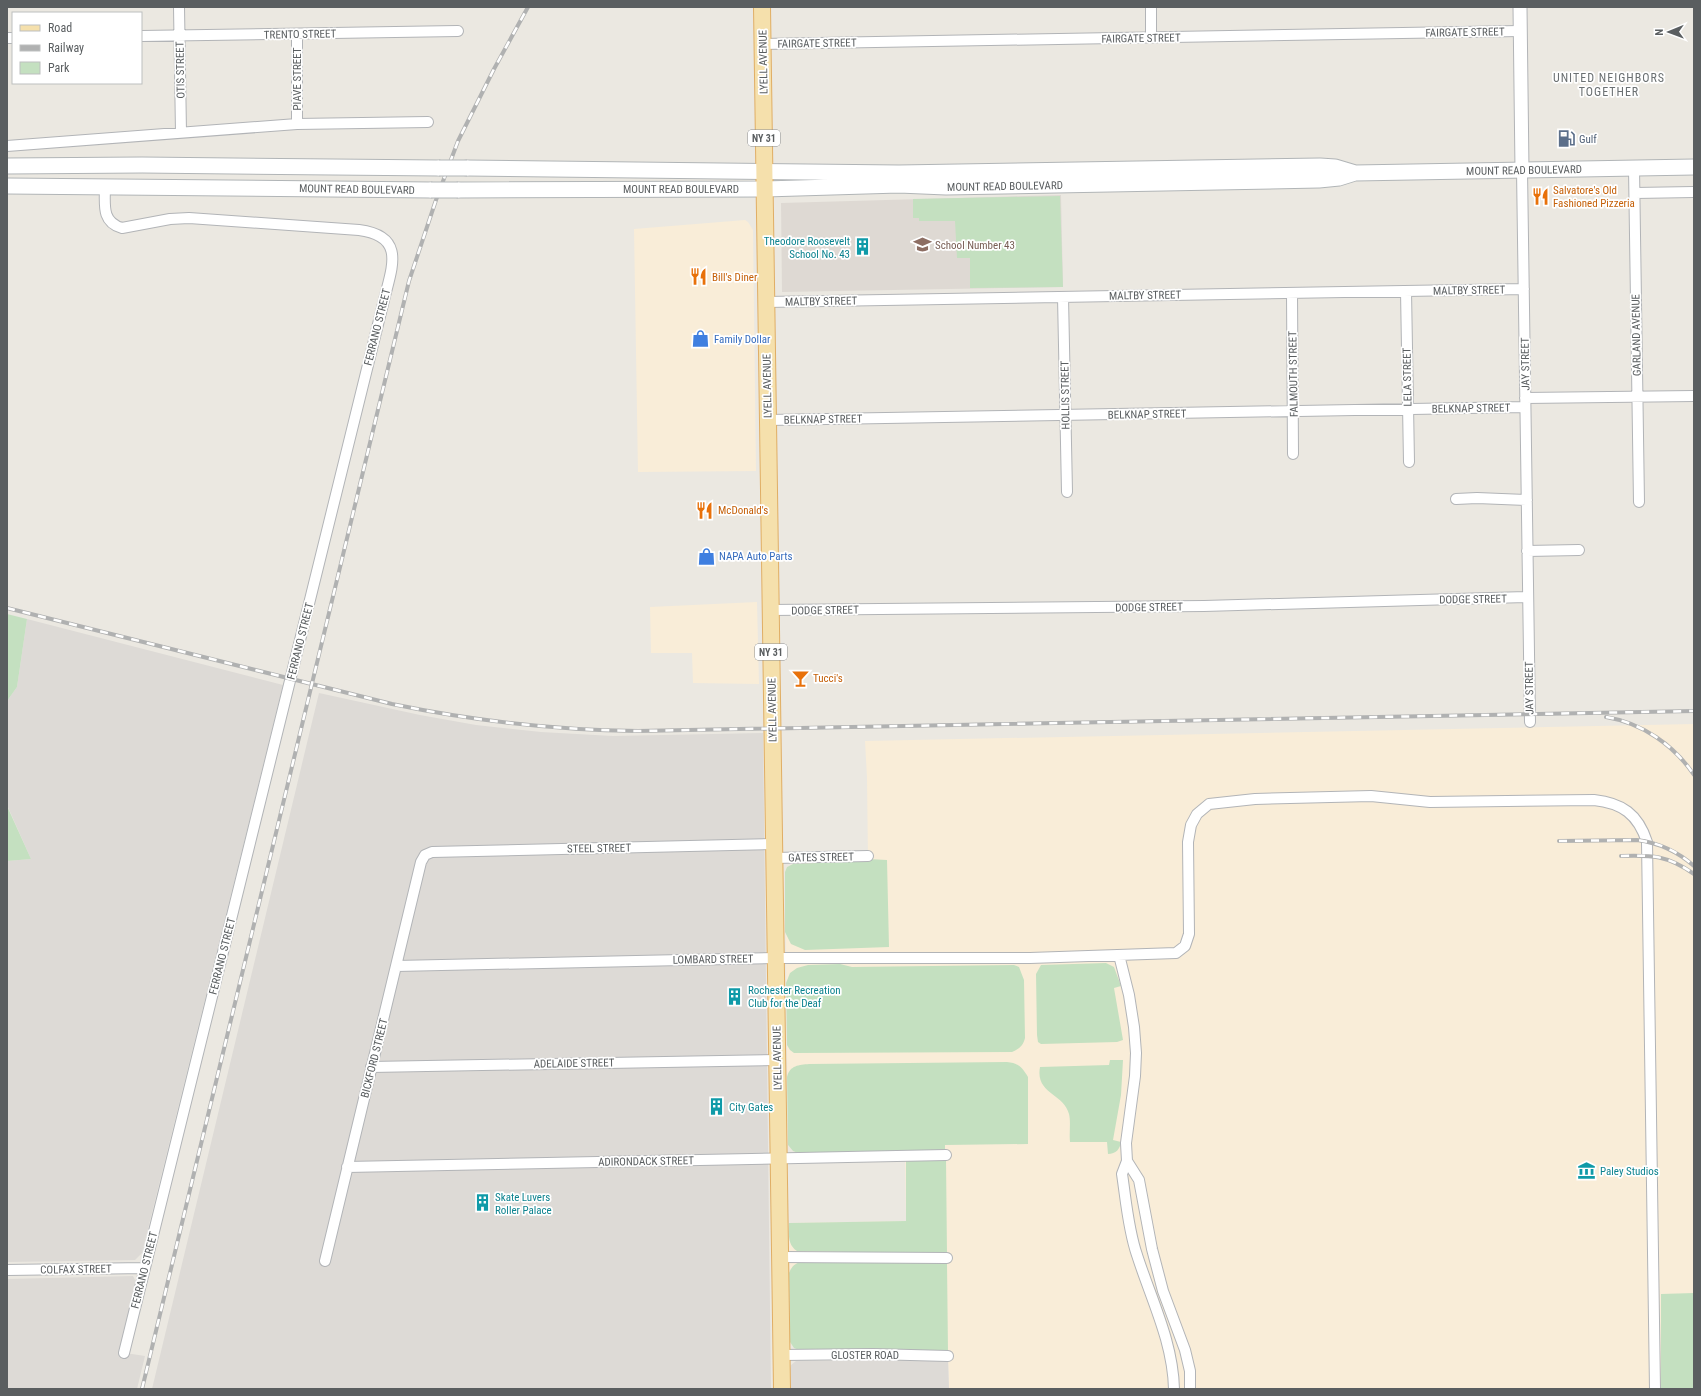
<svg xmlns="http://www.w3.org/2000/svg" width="1701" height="1396" font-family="'Roboto Condensed',sans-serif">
	<rect width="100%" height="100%" fill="#ebe8e1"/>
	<path fill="#f9edd8" d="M 745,220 L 748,222 L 753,230 L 756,471 L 638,472 L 634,229 Z
		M 757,602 L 759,684 L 693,683 L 692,653 L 651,653 L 650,607 Z
		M 1694,724 L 1694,1389 L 949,1389 L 948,1352 L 799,1350 L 792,1345 L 790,1342 L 789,1223 L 906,1221 L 905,1150 L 798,1153 L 793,1151 L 788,1145 L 785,872 L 787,867 L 793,864 L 868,861 L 867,777 L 865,741 Z"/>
	<path fill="#dddad6" d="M 27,619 L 283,685 L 142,1253 L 135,1260 L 7,1262 L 7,861 L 31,859 L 7,805 L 7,701 L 17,687 Z
		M 319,693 L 420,715 L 476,725 L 541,732 L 613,736 L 763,733 L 771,1389 L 152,1389 Z
		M 133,1276 L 136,1282 L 119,1352 L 145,1356 L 137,1389 L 7,1389 L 7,1279 Z
		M 948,1360 L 949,1389 L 791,1389 L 790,1369 L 791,1365 L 796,1361 Z"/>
	<path fill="#ded9d3" d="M 1061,195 L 1063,287 L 782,292 L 781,203 Z"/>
	<path fill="#c4e0c0" d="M 1060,196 L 1063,287 L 970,288 L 970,258 L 957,258 L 955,221 L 919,221 L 919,218 L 913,218 L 913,199 Z
		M 7,614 L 27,619 L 17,687 L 7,701 Z
		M 7,806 L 31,859 L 7,861 Z
		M 868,859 L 887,860 L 889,947 L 805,950 L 791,944 L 785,932 L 785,872 L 787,867 L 793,864 L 868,861 Z
		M 1106,963 L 1114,967 L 1121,986 L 1114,988 L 1123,1040 L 1117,1042 L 1041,1044 L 1038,1042 L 1037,1035 L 1036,974 L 1041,965 Z
		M 840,964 L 852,967 L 1014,965 L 1019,967 L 1024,980 L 1025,1038 C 1023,1046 1019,1049 1012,1052 L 794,1053 L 790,1050 L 787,1045 L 786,983 L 790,973 L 797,968 L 808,965 Z
		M 1110,1060 L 1123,1060 L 1121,1095 L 1113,1140 L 1121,1142 C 1120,1149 1116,1154 1108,1154 L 1107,1142 L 1070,1142 C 1069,1133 1071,1122 1069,1114 C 1064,1093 1035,1094 1040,1067 L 1109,1065 Z
		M 1007,1062 C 1018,1063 1022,1067 1028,1077 L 1028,1144 L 945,1145 L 945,1150 L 798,1153 L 793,1151 L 788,1145 L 787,1077 C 790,1065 799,1065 809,1064 Z
		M 946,1159 L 947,1254 L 797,1251 C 787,1244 789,1234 789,1223 L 906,1221 L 906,1160 Z
		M 802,1262 L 947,1263 L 948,1352 L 799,1350 L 794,1348 L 790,1342 L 789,1273 C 792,1266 795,1263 802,1262 Z
		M 1694,1293 L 1694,1389 L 1661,1389 L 1661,1294 Z"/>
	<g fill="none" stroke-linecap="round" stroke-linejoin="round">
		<defs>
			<path id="minor" d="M 179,7 L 181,133
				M 1151,7 L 1151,37
				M 141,36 L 458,31
				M 7,38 L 13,38
				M 762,44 L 1520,31
				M 297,124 L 297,35
				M 7,146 L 297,124 L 428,122
				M 1634,168 L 1639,502
				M 1522,170 L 1530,722
				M 105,186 C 105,204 101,222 122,228 L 170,219 L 189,218 L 359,230 C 406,236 392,267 384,300 L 124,1353
				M 1635,193 L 1694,192
				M 1406,291 L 1409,462
				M 1292,293 L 1293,454
				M 1063,297 L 1067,492
				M 766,302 L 1524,289
				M 1525,398 L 1694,396
				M 768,420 L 1525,407
				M 1456,499 L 1477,498 L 1527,500
				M 1527,551 L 1579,550
				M 770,610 L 1204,606 L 1528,597
				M 774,858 L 868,856
				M 1119,955 L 1129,995 L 1134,1027 L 1136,1053 L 1135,1076 L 1126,1143 L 1127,1161 L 1139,1180 L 1152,1249 L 1163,1291 L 1185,1350 L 1190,1371 L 1190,1389
				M 396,966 L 776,958 L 1030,958 L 1176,953 L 1185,946 L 1189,934 L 1188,842 L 1191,825 L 1197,814 L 1209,804 L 1255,799 L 1371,796 L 1430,802 L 1594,800 C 1622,803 1638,814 1647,842 L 1655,1389
				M 371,1067 L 777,1060
				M 1127,1161 L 1122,1174 C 1126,1200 1128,1229 1137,1255 C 1151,1299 1173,1342 1174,1389
				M 347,1167 L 946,1155
				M 780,1257 L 947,1258
				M 325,1261 L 421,862 L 425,855 L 432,852 L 774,844
				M 7,1270 L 145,1268
				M 781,1355 L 873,1354 L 948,1356"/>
			<path id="tertiary" d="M 1520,7 L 1522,170"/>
			<path id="secondary" d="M 7,166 L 142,165 L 439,168
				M 467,168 L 899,173 L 1320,166 L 1335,167 L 1355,173 L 1694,167
				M 7,186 L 431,190
				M 458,190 L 765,189 L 899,185 L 946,187 L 1319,180 L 1339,178 L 1355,173"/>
			<path id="primary" d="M 762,7 L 782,1389"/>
		</defs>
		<use href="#minor" stroke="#b2b4b7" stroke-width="12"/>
		<use href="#tertiary" stroke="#b2b4b7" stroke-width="15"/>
		<use href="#secondary" stroke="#b1b5b7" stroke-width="17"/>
		<use href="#primary" stroke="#e0ae65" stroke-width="18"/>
		<use href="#minor" stroke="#fff" stroke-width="10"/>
		<use href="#tertiary" stroke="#fff" stroke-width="13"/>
		<use href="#secondary" stroke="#fff" stroke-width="15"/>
		<use href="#primary" stroke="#f5e0ac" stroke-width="16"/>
		<defs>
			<path id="rail" d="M 7,608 L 392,704 C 474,721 555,730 638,731 L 1694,711
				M 1606,717 C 1642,723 1674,745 1694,775
				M 1559,841 L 1637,840 C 1660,843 1677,851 1694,866
				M 1621,856 C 1652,855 1667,855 1694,874
				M 142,1389 L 409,281 L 436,200 L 458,141 L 494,69 L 528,7"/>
		</defs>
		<use href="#rail" stroke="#b0b1b1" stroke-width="4"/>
		<use href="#rail" stroke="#fff" stroke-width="2.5" stroke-dasharray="8" stroke-linecap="butt"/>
		<defs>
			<path id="secondary-bridge" d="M 439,168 L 467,168
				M 431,190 L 458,190"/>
		</defs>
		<use href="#secondary-bridge" stroke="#b1b5b7" stroke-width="17" stroke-linecap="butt"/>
		<use href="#secondary-bridge" stroke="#fff" stroke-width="15"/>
	</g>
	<defs>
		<symbol id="fuel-bare" viewBox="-9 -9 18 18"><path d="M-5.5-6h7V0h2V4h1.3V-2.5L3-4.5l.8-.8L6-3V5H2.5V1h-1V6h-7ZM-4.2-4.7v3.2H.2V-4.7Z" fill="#5c6f8a" stroke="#fff" stroke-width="2.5" paint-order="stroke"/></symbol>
		<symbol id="restaurant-bare" viewBox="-9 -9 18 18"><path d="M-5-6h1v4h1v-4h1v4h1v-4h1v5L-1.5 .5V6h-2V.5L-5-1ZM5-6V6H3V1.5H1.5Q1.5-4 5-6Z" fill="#e8710a" stroke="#fff" stroke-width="2.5" paint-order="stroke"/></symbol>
		<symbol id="school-bare" viewBox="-9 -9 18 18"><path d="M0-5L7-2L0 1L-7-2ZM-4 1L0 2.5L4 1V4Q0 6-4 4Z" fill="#8d6e63" stroke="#fff" stroke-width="2.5" paint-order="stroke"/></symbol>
		<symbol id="building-bare" viewBox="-9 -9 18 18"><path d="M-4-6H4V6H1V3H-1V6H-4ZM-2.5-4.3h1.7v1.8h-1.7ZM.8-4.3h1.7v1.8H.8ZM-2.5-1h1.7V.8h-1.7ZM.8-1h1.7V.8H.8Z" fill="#0f9aa8" stroke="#fff" stroke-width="2.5" paint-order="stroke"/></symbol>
		<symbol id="shop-bare" viewBox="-9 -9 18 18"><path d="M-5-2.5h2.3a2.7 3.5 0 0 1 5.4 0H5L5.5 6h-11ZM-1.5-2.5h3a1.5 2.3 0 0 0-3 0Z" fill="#3f7fe0" stroke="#fff" stroke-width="2.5" paint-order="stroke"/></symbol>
		<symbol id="bar-bare" viewBox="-9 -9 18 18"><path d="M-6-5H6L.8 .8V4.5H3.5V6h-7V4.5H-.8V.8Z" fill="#e8710a" stroke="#fff" stroke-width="2.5" paint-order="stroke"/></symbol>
		<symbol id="museum-bare" viewBox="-9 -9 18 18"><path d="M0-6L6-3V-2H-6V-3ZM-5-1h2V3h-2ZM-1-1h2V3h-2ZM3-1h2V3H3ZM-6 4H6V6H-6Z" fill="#0f9aa8" stroke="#fff" stroke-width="2.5" paint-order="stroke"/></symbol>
	</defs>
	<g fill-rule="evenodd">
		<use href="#fuel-bare" x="1554" y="126" width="25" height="25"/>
		<use href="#restaurant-bare" x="1528" y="184" width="25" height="25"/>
		<use href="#school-bare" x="910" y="232" width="25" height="25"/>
		<use href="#building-bare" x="850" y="234" width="25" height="25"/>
		<use href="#restaurant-bare" x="686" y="264" width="25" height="25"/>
		<use href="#shop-bare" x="688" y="326" width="25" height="25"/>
		<use href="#restaurant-bare" x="692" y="498" width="25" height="25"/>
		<use href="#shop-bare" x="694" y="544" width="25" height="25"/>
		<use href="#bar-bare" x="788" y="666" width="25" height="25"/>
		<use href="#building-bare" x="722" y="984" width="25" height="25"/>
		<use href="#building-bare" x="704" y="1094" width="25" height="25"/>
		<use href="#museum-bare" x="1574" y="1158" width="25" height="25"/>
		<use href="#building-bare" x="470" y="1190" width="25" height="25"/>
	</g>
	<g text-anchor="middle" stroke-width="3.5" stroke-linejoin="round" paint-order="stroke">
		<g fill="#fff" stroke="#8c8e90" stroke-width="1">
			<rect x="748" y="130" width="32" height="16" rx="3"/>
			<rect x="755" y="644" width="32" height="16" rx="3"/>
		</g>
		<g font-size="10" font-weight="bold" fill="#5a5e60">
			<text x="764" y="142">NY 31</text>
			<text x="771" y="656">NY 31</text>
		</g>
		<g font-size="11" fill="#5a5e60" stroke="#fff">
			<text transform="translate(1465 32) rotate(-1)" y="4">FAIRGATE STREET</text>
			<text transform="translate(300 34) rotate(-1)" y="4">TRENTO STREET</text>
			<text transform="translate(1141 38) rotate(-1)" y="4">FAIRGATE STREET</text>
			<text transform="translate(817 43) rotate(-1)" y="4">FAIRGATE STREET</text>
			<text transform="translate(763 62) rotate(-91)" y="4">LYELL AVENUE</text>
			<text transform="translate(180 70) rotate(-91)" y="4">OTIS STREET</text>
			<text transform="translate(297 79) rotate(-90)" y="4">PIAVE STREET</text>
			<text transform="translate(1524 170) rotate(-1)" y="4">MOUNT READ BOULEVARD</text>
			<text transform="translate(1005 186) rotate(-1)" y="4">MOUNT READ BOULEVARD</text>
			<text transform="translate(357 189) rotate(1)" y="4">MOUNT READ BOULEVARD</text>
			<text x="681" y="193">MOUNT READ BOULEVARD</text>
			<text transform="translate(1469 290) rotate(-1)" y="4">MALTBY STREET</text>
			<text transform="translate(1145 295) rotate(-1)" y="4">MALTBY STREET</text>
			<text transform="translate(821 301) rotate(-1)" y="4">MALTBY STREET</text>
			<text transform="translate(377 327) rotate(-76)" y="4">FERRANO STREET</text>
			<text transform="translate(1636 335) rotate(-91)" y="4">GARLAND AVENUE</text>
			<text transform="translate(1525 364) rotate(-91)" y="4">JAY STREET</text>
			<text transform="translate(1293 374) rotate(-91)" y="4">FALMOUTH STREET</text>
			<text transform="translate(1407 377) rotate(-91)" y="4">LELA STREET</text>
			<text transform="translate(767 386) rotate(-91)" y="4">LYELL AVENUE</text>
			<text transform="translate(1065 395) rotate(-91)" y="4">HOLLIS STREET</text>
			<text transform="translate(1471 408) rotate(-1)" y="4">BELKNAP STREET</text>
			<text transform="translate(1147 414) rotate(-1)" y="4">BELKNAP STREET</text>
			<text transform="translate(823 419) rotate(-1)" y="4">BELKNAP STREET</text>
			<text transform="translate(1473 599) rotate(-1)" y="4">DODGE STREET</text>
			<text transform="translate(1149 607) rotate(-1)" y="4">DODGE STREET</text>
			<text transform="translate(825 610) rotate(-1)" y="4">DODGE STREET</text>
			<text transform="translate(300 641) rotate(-76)" y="4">FERRANO STREET</text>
			<text transform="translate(1529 688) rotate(-91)" y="4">JAY STREET</text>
			<text transform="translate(772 710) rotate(-91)" y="4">LYELL AVENUE</text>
			<text transform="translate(599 848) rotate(-1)" y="4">STEEL STREET</text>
			<text transform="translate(821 857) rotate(-1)" y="4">GATES STREET</text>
			<text transform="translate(222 956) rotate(-76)" y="4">FERRANO STREET</text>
			<text transform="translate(713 959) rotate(-1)" y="4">LOMBARD STREET</text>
			<text transform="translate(374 1058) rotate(-76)" y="4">BICKFORD STREET</text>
			<text transform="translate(777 1058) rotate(-91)" y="4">LYELL AVENUE</text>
			<text transform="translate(574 1063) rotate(-1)" y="4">ADELAIDE STREET</text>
			<text transform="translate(646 1161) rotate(-1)" y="4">ADIRONDACK STREET</text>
			<text transform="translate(76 1269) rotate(-1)" y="4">COLFAX STREET</text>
			<text transform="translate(144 1270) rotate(-76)" y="4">FERRANO STREET</text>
			<text x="865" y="1359">GLOSTER ROAD</text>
		</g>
		<g font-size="11" fill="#4e5e75" stroke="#fff" text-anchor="start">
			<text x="1579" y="143">Gulf</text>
		</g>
		<g font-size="11" fill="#c56008" stroke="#fff" text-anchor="start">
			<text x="1553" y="194">Salvatore's Old<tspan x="1553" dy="13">Fashioned Pizzeria</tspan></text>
			<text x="712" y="281">Bill's Diner</text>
			<text x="718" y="514">McDonald's</text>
			<text x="813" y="682">Tucci's</text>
		</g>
		<g font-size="11" fill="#0d838f" stroke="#fff" text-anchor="start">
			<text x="850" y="245" text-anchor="end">Theodore Roosevelt<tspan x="850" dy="13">School No. 43</tspan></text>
			<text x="748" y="994">Rochester Recreation<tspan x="748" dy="13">Club for the Deaf</tspan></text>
			<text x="729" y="1111">City Gates</text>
			<text x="1600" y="1175">Paley Studios</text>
			<text x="495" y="1201">Skate Luvers<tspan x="495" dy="13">Roller Palace</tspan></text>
		</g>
		<g font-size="11" fill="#785e54" stroke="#fff" text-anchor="start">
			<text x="935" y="249">School Number 43</text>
		</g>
		<g font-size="11" fill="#366cbe" stroke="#fff" text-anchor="start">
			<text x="714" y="343">Family Dollar</text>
			<text x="719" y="560">NAPA Auto Parts</text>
		</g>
		<g font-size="12" letter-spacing="1" fill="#6b7072" stroke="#fff">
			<text x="1609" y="82">UNITED NEIGHBORS<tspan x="1609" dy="14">TOGETHER</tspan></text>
		</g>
	</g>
	<rect width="1701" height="1396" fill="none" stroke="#5a5e60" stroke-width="16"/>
	<rect x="12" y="12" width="130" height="72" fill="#ffffff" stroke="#bdbfbf"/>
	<rect x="20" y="25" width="20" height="6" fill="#f5e0ac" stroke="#bdbfbf"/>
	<text x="48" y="32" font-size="12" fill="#5a5e60">Road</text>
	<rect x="20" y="45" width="20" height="6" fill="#b0b1b1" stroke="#bdbfbf"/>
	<text x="48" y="52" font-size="12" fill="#5a5e60">Railway</text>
	<rect x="20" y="62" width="20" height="12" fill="#c4e0c0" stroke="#bdbfbf"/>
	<text x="48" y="72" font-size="12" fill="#5a5e60">Park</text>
	<g transform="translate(1669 32) rotate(269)" stroke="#ffffff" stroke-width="3" paint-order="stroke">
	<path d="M0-3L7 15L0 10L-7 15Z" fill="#5a5e60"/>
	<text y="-6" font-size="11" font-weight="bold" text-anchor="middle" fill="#5a5e60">N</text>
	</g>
</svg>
